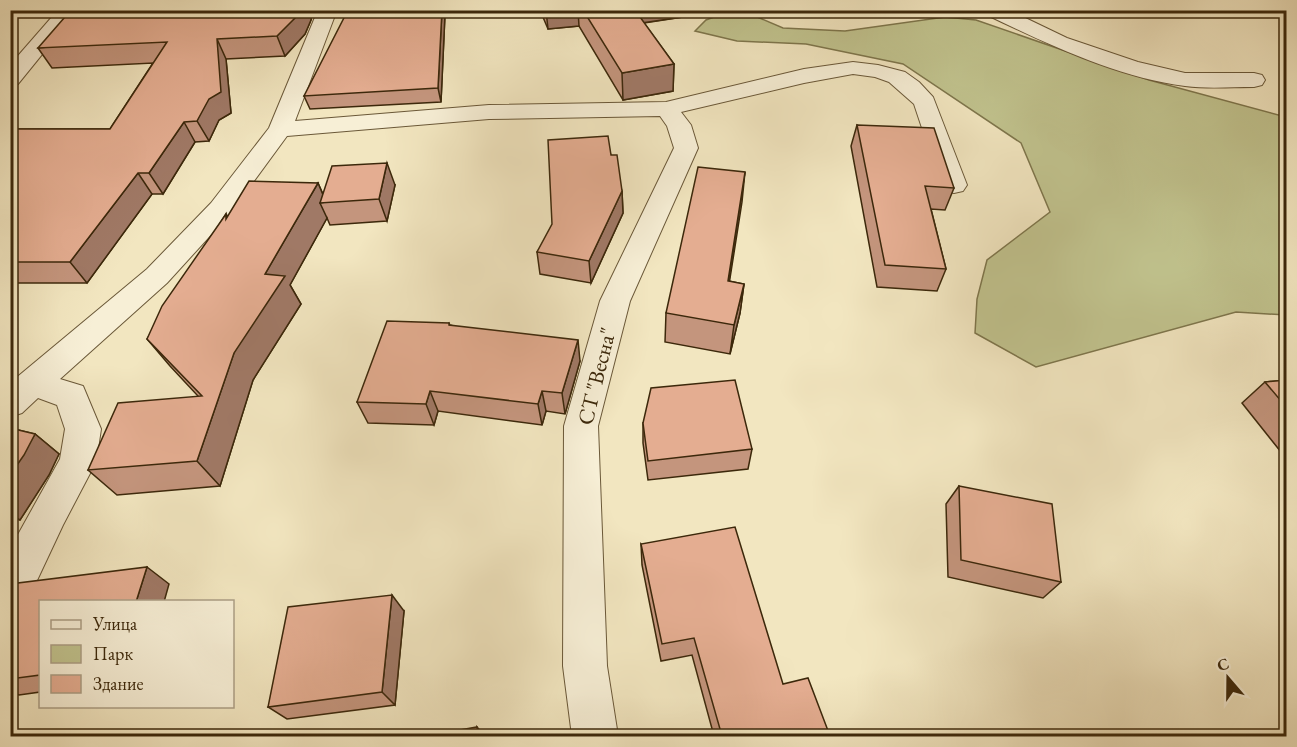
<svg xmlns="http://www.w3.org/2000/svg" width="1297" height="747" font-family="'EB Garamond',serif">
	<rect width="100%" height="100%" fill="#f2e6c0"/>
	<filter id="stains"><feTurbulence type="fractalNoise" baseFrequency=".00333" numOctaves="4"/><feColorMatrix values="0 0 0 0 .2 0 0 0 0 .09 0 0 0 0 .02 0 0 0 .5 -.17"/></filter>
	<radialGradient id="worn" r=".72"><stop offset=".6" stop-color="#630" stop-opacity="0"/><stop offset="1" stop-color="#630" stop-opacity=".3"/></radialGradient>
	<path fill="#c1c38e" stroke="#7e764c" stroke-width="1.5" d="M 725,13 L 748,13 L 783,28 L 845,31 L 945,17 L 976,20 L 1149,80 L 1286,117 L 1286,315 L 1236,312 L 1036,367 L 975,333 L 977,299 L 987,260 L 1050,212 L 1021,143 L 903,64 L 806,44 L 737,41 L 695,31 L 706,20 Z"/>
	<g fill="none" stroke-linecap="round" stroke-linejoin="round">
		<defs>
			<path id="minor" d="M 58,10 L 78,10 L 18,84 L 10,85 L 10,65 Z
				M 318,10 L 337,10 L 295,121 L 489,105 L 666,102 L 804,69 L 853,62 L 878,65 L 905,72 L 919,82 L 933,97 L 967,185 L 963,191 L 954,193 L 945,191 L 941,185 L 914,104 L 889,82 L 875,77 L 853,74 L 804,83 L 681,112 L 691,125 L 698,148 L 630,301 L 598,426 L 607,666 L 618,736 L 572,736 L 563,666 L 564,426 L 600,301 L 674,148 L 667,126 L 660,116 L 489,119 L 287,136 L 229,215 L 167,283 L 60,379 L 83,386 L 101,429 L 96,462 L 63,525 L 25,606 L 10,612 L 10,549 L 60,459 L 65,429 L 57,405 L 38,398 L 22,413 L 10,417 L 10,383 L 147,269 L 211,203 L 269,128 Z
				M 983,10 L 1009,10 L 1067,38 L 1138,62 L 1185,73 L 1254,73 L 1262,75 L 1265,80 L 1262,85 L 1254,87 C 1231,87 1207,89 1185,86 C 1118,78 1045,43 985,14 Z"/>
		</defs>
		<use href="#minor" stroke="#6a5838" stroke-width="2"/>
		<use href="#minor" fill="#f7efd6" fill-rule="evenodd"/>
	</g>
	<path fill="#c4957d" stroke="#3c280b" stroke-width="1.5" d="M 540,10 L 689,10 L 689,16 L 644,23 L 674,64 L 673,91 L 623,100 L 579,26 L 548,29 Z
		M 445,14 L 441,102 L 310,109 L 304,96 Z
		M 311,20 L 305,34 L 285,56 L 226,59 L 231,113 L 219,120 L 209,141 L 195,142 L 163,194 L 152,194 L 87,283 L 10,283 L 10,129 L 110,129 L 153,63 L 52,68 L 38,48 Z
		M 857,125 L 954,188 L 945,210 L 931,209 L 946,269 L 937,291 L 877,287 L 851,146 Z
		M 611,155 L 622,191 L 623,213 L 591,283 L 540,274 L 537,252 Z
		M 745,172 L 729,281 L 744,284 L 740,313 L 730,354 L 665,342 L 666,313 Z
		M 318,183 L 323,194 L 395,185 L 387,221 L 330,225 L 327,218 L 290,285 L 301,304 L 253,380 L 220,486 L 117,495 L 88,470 L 198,396 L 170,366 L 147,339 L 226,214 L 228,217 Z
		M 449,323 L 450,325 L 580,361 L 565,414 L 546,411 L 542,425 L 438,411 L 434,425 L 368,423 L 357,402 Z
		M 1287,380 L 1287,452 L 1281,452 L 1242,403 L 1265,382 Z
		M 643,423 L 752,449 L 748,469 L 648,480 L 643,443 Z
		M 10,428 L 35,434 L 59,454 L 49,475 L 20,520 L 10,518 Z
		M 959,486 L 1061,582 L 1043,598 L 948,577 L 946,504 Z
		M 641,544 L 783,684 L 830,736 L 714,736 L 692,655 L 661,661 L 642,565 Z
		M 10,584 L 169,584 L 40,602 L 40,692 L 19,695 L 10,691 Z
		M 404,611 L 395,705 L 287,719 L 268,707 Z"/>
	<path fill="#a07966" stroke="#3c280b" stroke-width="1.5" d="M 300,10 L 312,10 L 311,20 L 305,34 L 285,56 L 277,36 Z
		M 442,10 L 445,10 L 445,14 L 441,102 L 438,88 Z
		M 546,10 L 578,10 L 579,26 L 548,29 Z
		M 628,10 L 689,10 L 689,16 L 628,25 Z
		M 217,39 L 226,59 L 231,113 L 219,120 L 209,141 L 197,121 Z
		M 674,64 L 673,91 L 623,100 L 622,73 Z
		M 184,122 L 195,142 L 163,194 L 149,173 Z
		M 387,163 L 395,185 L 387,221 L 379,199 Z
		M 745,172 L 742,202 L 725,310 L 728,281 Z
		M 138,173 L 152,194 L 87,283 L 70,262 Z
		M 318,183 L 326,202 L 320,203 L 327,218 L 290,285 L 301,304 L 253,380 L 220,486 L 197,461 L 234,353 L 265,274 Z
		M 622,191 L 623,213 L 591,283 L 589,261 Z
		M 744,284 L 740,313 L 730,354 L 734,325 Z
		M 578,340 L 580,361 L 565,414 L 562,393 Z
		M 430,391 L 438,411 L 434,425 L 426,404 Z
		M 542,391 L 546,411 L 542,425 L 538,404 Z
		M 35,434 L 59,454 L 49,475 L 20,520 L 10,514 L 10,475 Z
		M 147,567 L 169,584 L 164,602 L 136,602 Z
		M 392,595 L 404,611 L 395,705 L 382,692 Z
		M 477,727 L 485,736 L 478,736 Z
		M 81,731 L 96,736 L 80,736 Z"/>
	<path fill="#e4ad91" stroke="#3c280b" stroke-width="1.5" d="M 71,10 L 300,10 L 298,15 L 277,36 L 217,39 L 221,92 L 209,99 L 197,121 L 184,122 L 149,173 L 138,173 L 70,262 L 10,262 L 10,129 L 110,129 L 167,42 L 38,48 Z
		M 348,10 L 442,10 L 438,88 L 304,96 Z
		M 583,10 L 635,10 L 674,64 L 622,73 Z
		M 857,125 L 934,128 L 954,188 L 925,186 L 946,269 L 885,265 Z
		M 608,136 L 611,155 L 617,155 L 622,191 L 589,261 L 537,252 L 552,224 L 548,140 Z
		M 387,163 L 379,199 L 320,203 L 332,166 Z
		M 698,167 L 745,172 L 728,281 L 744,284 L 734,325 L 666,313 Z
		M 249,181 L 318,183 L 265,274 L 285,276 L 234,353 L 197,461 L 88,470 L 118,403 L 202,396 L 147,339 L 162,306 L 226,214 L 226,219 Z
		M 387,321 L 449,323 L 449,325 L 578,340 L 562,393 L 542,391 L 538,404 L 430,391 L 426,404 L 357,402 Z
		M 735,380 L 752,449 L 648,461 L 643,423 L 651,388 Z
		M 1287,380 L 1287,408 L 1265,382 Z
		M 10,428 L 35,434 L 24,455 L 10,475 Z
		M 959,486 L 1052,504 L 1061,582 L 961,560 Z
		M 735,527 L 783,684 L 808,678 L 830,736 L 722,736 L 694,638 L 662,644 L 641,544 Z
		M 147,567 L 136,602 L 40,602 L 40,675 L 10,679 L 10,584 Z
		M 392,595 L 382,692 L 268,707 L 288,607 Z
		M 477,727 L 478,736 L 427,736 Z
		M 81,731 L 80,736 L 61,736 Z"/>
	<g text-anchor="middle" stroke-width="4.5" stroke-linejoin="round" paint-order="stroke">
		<g font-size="22" fill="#3c280b" stroke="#f7efd6">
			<text transform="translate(596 376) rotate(-76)" y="8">СТ "Весна"</text>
		</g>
	</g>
	<rect width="1297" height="747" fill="none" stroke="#f2e6c0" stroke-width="36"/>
	<rect x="12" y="12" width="1273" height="723" fill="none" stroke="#3c280b" stroke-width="3"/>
	<rect x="18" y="18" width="1261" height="711" fill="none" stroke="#3c280b" stroke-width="1.5"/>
	<rect x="39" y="600" width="195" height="108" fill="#f7efd6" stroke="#ac9f85" stroke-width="1.5"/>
	<rect x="51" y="620" width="30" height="9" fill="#f7efd6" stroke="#ac9f85" stroke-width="1.5"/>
	<text x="93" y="630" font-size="18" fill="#3c280b">Улица</text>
	<rect x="51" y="645" width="30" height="18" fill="#c1c38e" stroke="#ac9f85" stroke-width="1.5"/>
	<text x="93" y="660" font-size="18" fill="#3c280b">Парк</text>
	<rect x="51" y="675" width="30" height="18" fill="#e4ad91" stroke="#ac9f85" stroke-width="1.5"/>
	<text x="93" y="690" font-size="18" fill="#3c280b">Здание</text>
	<g transform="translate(1228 678) rotate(340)" stroke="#f7efd6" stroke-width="4.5" paint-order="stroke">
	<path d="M0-4.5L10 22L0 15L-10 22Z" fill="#3c280b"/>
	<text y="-9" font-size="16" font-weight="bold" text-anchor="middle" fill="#3c280b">С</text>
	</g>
	<rect width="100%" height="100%" filter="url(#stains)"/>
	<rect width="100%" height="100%" fill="url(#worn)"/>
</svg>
